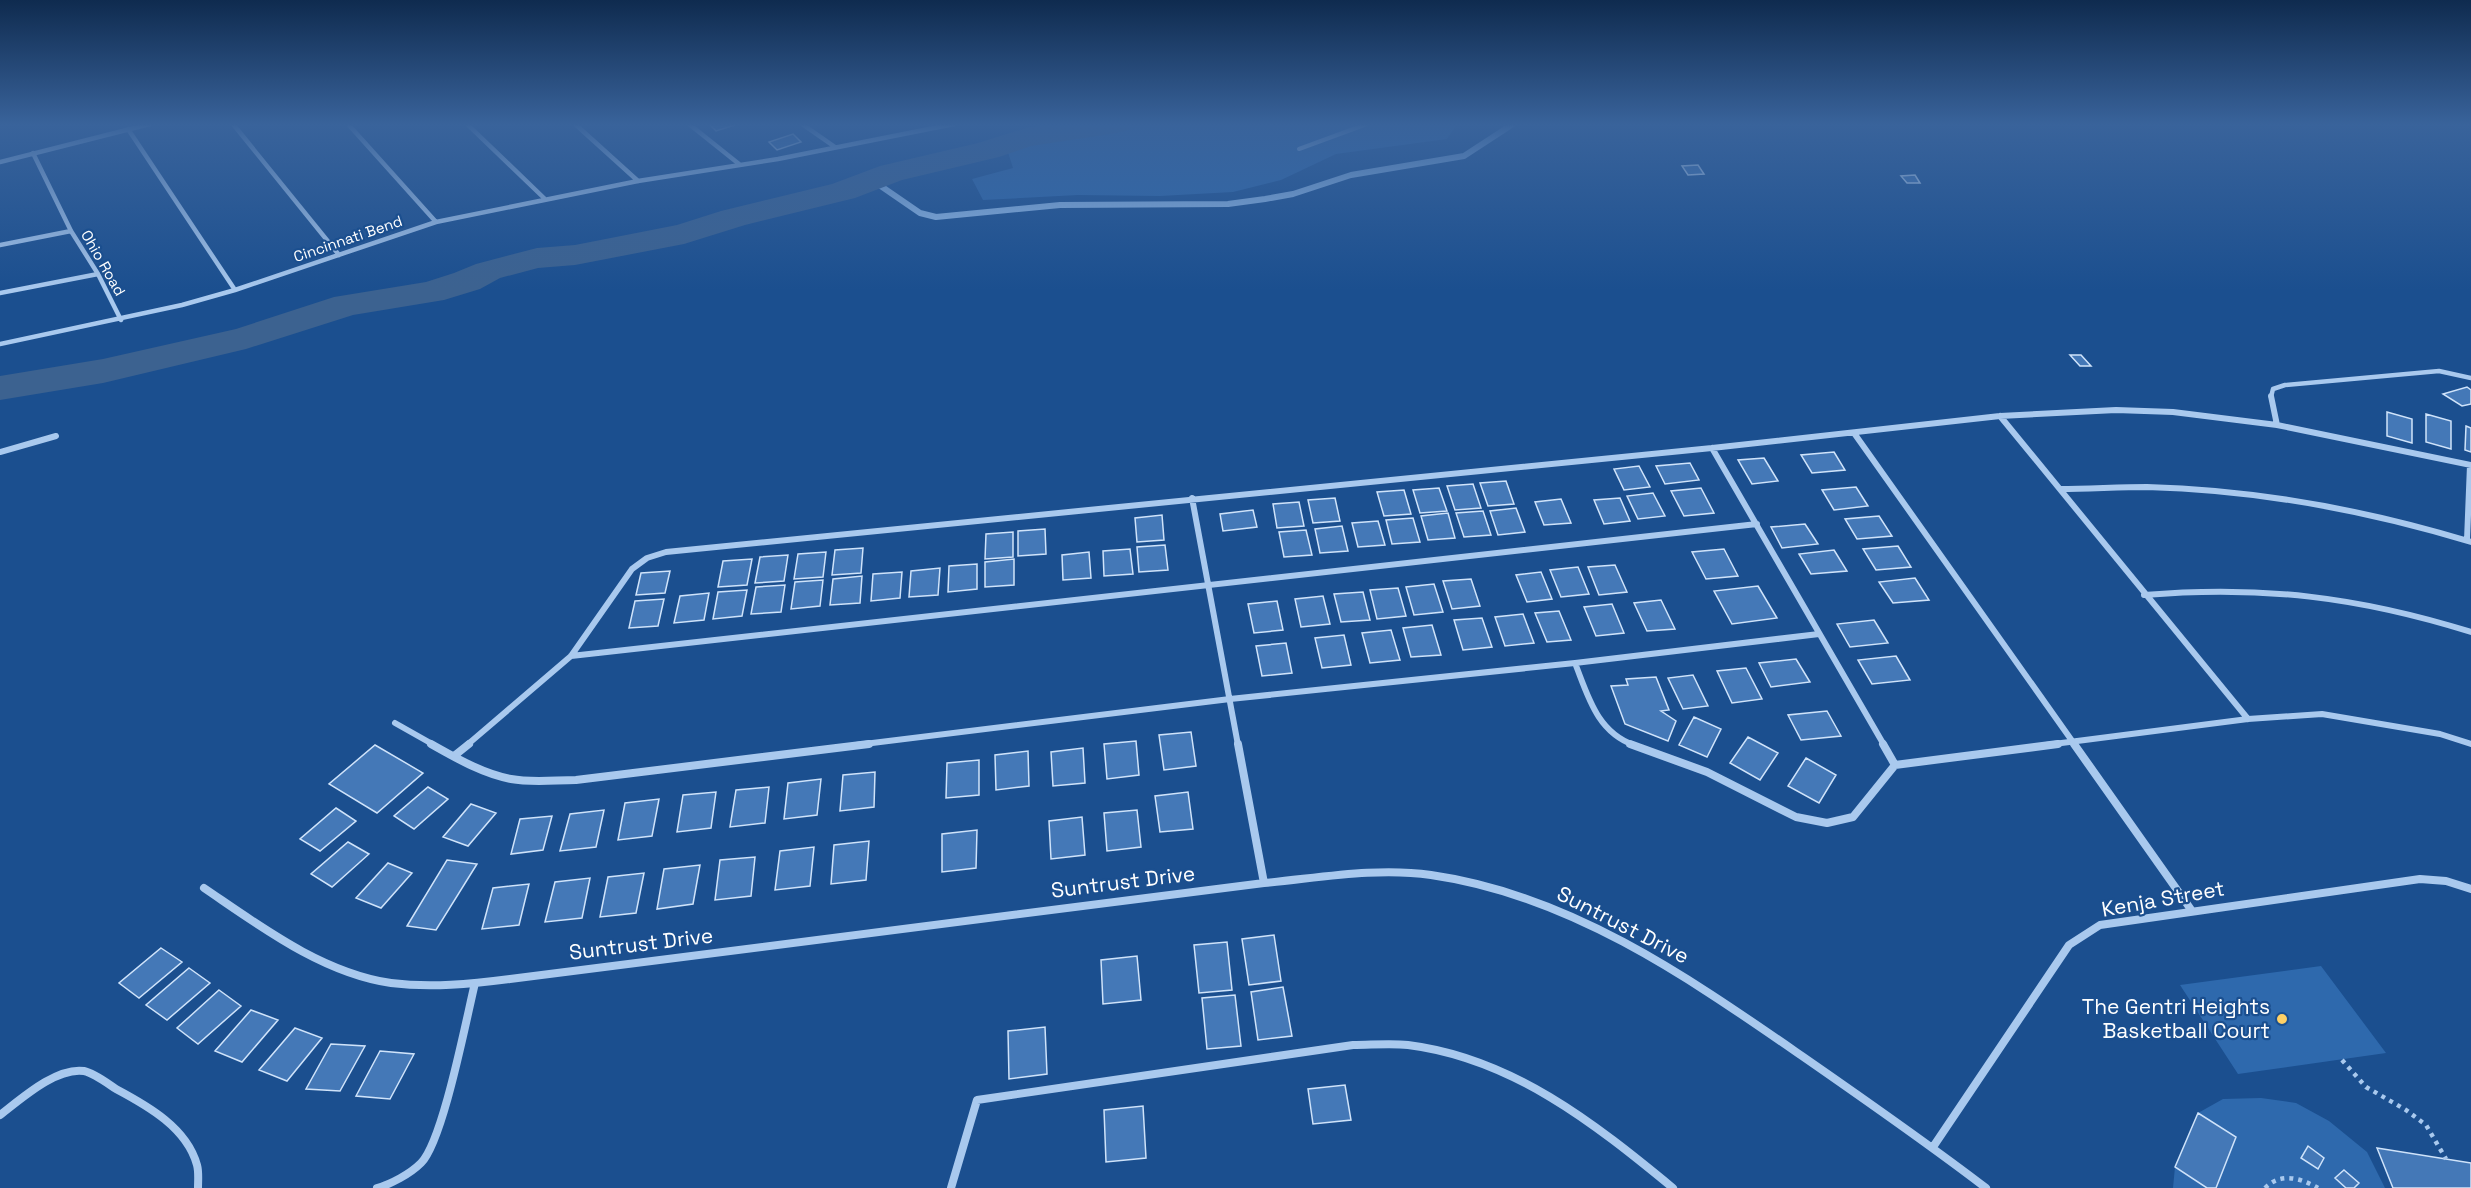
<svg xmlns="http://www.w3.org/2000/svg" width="2471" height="1188" font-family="'Space Grotesk',sans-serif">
	<rect width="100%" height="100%" fill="#1b4f8f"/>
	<path fill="#2e69ad" d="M 1117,124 L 1457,124 L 1447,139 L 1336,154 L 1281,180 L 1233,192 L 1160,196 L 1078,195 L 983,200 L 972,179 L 1013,168 L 1007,149 Z
		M 2321,966 L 2386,1053 L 2238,1074 L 2180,985 Z
		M 2261,1098 L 2296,1103 L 2329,1121 L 2367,1152 L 2385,1188 L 2173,1188 L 2175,1167 L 2198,1113 L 2223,1099 Z"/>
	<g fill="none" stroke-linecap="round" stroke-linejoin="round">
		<path stroke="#9cc4f0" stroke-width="6" d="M 872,180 L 920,213 L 936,217 L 1060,205 L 1228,204 L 1265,199 L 1293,194 L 1351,175 L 1464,156 L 1513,124"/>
		<path fill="#3c6290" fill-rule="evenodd" d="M 1055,124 L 1132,124 L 1128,130 L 1117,133 L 1031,146 L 999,157 L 902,180 L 855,198 L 745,225 L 684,244 L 575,265 L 538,268 L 500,278 L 480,289 L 444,300 L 353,315 L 246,349 L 103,383 L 0,400 L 0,376 L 103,359 L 236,329 L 334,297 L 426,282 L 454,273 L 476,264 L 537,248 L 575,245 L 677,225 L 721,211 L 832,184 L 880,166 L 978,143 L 1026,128 Z"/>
	</g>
	<path fill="#4478b7" stroke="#cfe3fa" stroke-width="1.5" d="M 709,124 L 738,124 L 716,131 Z
		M 793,134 L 801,142 L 777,150 L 769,142 Z
		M 1698,165 L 1704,174 L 1688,175 L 1682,166 Z
		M 1915,175 L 1920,183 L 1907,183 L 1901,176 Z
		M 2070,355 L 2081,355 L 2091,366 L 2080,366 Z
		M 2467,387 L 2471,390 L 2471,404 L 2462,406 L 2443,394 Z
		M 2387,412 L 2412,419 L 2412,443 L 2387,436 Z
		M 2426,414 L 2451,421 L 2451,449 L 2426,442 Z
		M 2466,426 L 2471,428 L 2471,452 L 2465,450 Z
		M 1834,452 L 1845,470 L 1812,473 L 1801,455 Z
		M 1764,458 L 1778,481 L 1752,484 L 1738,460 Z
		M 1690,463 L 1699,480 L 1665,484 L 1656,466 Z
		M 1639,466 L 1650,487 L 1624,490 L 1614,469 Z
		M 1506,481 L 1514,504 L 1488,506 L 1480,483 Z
		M 1473,484 L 1481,508 L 1455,510 L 1447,486 Z
		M 1856,487 L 1868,506 L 1834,510 L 1822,490 Z
		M 1439,488 L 1447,511 L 1420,513 L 1413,490 Z
		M 1701,488 L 1714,513 L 1684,516 L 1671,491 Z
		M 1404,490 L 1411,514 L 1384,516 L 1377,492 Z
		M 1653,493 L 1665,516 L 1638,519 L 1627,496 Z
		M 1335,498 L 1340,521 L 1313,523 L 1308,500 Z
		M 1620,498 L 1630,521 L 1604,524 L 1594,500 Z
		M 1561,499 L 1571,523 L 1544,525 L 1535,502 Z
		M 1299,502 L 1304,526 L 1277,528 L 1273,504 Z
		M 1516,508 L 1525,532 L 1498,535 L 1490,511 Z
		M 1253,510 L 1257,527 L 1223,531 L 1220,514 Z
		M 1483,511 L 1491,535 L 1464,537 L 1456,513 Z
		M 1448,513 L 1455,538 L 1428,540 L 1421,516 Z
		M 1162,515 L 1164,540 L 1137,542 L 1135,518 Z
		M 1879,516 L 1892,536 L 1857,539 L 1845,519 Z
		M 1413,518 L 1420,542 L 1392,544 L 1386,520 Z
		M 1378,521 L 1385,545 L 1358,547 L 1352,523 Z
		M 1805,524 L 1818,544 L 1782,548 L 1771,527 Z
		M 1342,526 L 1348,551 L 1320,553 L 1315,529 Z
		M 1045,529 L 1046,554 L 1018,556 L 1018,531 Z
		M 1306,530 L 1312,555 L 1284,557 L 1279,532 Z
		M 1013,532 L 1013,557 L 985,559 L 986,534 Z
		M 1165,545 L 1168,570 L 1139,572 L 1137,547 Z
		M 1898,546 L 1911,567 L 1876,570 L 1863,549 Z
		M 863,548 L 861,573 L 832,575 L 835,550 Z
		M 1130,549 L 1133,574 L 1104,576 L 1103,551 Z
		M 1724,549 L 1738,576 L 1706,579 L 1692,552 Z
		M 1834,550 L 1847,571 L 1811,574 L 1799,554 Z
		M 826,552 L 823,577 L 794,579 L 798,554 Z
		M 1089,552 L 1091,578 L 1063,580 L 1062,555 Z
		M 788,555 L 784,581 L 755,583 L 760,557 Z
		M 752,559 L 747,585 L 718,587 L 723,561 Z
		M 1014,559 L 1014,585 L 985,587 L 985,562 Z
		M 977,564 L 977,589 L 948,592 L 949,566 Z
		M 1615,565 L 1627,592 L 1599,595 L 1588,567 Z
		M 1578,567 L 1589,594 L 1561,597 L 1550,570 Z
		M 940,568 L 938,595 L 909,597 L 911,571 Z
		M 670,571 L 665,593 L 636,595 L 641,573 Z
		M 902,572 L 900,598 L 871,601 L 873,574 Z
		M 1541,572 L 1552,599 L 1527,602 L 1516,575 Z
		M 862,576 L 860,603 L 830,605 L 833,579 Z
		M 1915,578 L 1929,600 L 1893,603 L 1879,582 Z
		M 1471,579 L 1480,606 L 1452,609 L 1443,581 Z
		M 823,580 L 820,606 L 791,609 L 795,582 Z
		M 1434,584 L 1443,612 L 1414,615 L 1406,587 Z
		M 785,585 L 781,612 L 751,614 L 756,587 Z
		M 1758,586 L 1777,618 L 1732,624 L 1714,591 Z
		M 1398,588 L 1406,616 L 1377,619 L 1370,590 Z
		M 747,590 L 742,616 L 713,619 L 718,592 Z
		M 1363,592 L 1370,620 L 1341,622 L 1334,594 Z
		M 709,593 L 704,620 L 674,623 L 680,596 Z
		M 1323,596 L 1330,624 L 1301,627 L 1295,599 Z
		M 664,599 L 658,626 L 629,628 L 635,601 Z
		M 1661,600 L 1675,629 L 1647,631 L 1634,603 Z
		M 1277,601 L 1283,630 L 1254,633 L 1248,604 Z
		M 1612,604 L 1624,633 L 1596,636 L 1584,607 Z
		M 1559,611 L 1571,640 L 1547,642 L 1535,613 Z
		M 1523,614 L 1534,643 L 1505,646 L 1495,617 Z
		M 1482,618 L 1492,647 L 1463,650 L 1454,620 Z
		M 1874,620 L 1888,643 L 1850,647 L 1837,624 Z
		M 1432,625 L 1441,655 L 1411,657 L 1403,628 Z
		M 1391,630 L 1400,660 L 1370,663 L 1362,633 Z
		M 1344,635 L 1351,665 L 1322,668 L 1315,638 Z
		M 1286,643 L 1292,673 L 1262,676 L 1256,646 Z
		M 1896,656 L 1910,680 L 1872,684 L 1858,660 Z
		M 1796,659 L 1810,682 L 1771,687 L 1759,663 Z
		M 1746,668 L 1762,699 L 1732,703 L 1717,671 Z
		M 1693,675 L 1708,706 L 1683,709 L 1668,678 Z
		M 1656,677 L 1669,710 L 1661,711 L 1676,721 L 1668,741 L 1625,724 L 1611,686 L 1628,685 L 1626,679 Z
		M 1827,711 L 1841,736 L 1801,740 L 1788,715 Z
		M 1694,717 L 1721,729 L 1707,757 L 1679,745 Z
		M 1191,732 L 1196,766 L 1164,770 L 1159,735 Z
		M 1748,737 L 1778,753 L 1760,780 L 1730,763 Z
		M 1136,741 L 1139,775 L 1107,779 L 1104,744 Z
		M 375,745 L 423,773 L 377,813 L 329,784 Z
		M 1083,748 L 1085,783 L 1053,786 L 1051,752 Z
		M 1028,751 L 1029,786 L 996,790 L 995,755 Z
		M 1806,758 L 1836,775 L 1819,803 L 1788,786 Z
		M 979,760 L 979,795 L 946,798 L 947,763 Z
		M 875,772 L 874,807 L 840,811 L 843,775 Z
		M 821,779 L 817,815 L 784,819 L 788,783 Z
		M 428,787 L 448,799 L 414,829 L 394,816 Z
		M 769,787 L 765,823 L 730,827 L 736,790 Z
		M 716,792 L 711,828 L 677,832 L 683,795 Z
		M 1188,792 L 1193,829 L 1160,832 L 1155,796 Z
		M 659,799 L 652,836 L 618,840 L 625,803 Z
		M 471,804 L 496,813 L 468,846 L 443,837 Z
		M 336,808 L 356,821 L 320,851 L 300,839 Z
		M 604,810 L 596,847 L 560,851 L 570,814 Z
		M 1137,810 L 1141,847 L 1107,851 L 1104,813 Z
		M 552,816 L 543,850 L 511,854 L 520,819 Z
		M 1082,817 L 1085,855 L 1051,859 L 1049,821 Z
		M 977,830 L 976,868 L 942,872 L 942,834 Z
		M 869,841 L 866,880 L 831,884 L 834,845 Z
		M 348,842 L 369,854 L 332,887 L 311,874 Z
		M 814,847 L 810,886 L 775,890 L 780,851 Z
		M 755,857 L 751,896 L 715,900 L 720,860 Z
		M 447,860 L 477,864 L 436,930 L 407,926 Z
		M 388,863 L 412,873 L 381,908 L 356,898 Z
		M 700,865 L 693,904 L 657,909 L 664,869 Z
		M 644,873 L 636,913 L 600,917 L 608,877 Z
		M 590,878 L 582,918 L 545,922 L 555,882 Z
		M 529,884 L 519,925 L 482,929 L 493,888 Z
		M 1274,935 L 1281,981 L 1249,985 L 1242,939 Z
		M 1227,942 L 1232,990 L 1199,993 L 1194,945 Z
		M 161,948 L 182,962 L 139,998 L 119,983 Z
		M 1137,956 L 1141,1000 L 1103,1004 L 1101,960 Z
		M 189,968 L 210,983 L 167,1020 L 146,1005 Z
		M 1283,987 L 1292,1036 L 1258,1040 L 1251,992 Z
		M 219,990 L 241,1006 L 198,1044 L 177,1028 Z
		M 1235,995 L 1241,1046 L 1207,1049 L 1202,998 Z
		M 251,1010 L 278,1020 L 242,1062 L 215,1051 Z
		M 1045,1027 L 1047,1074 L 1009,1079 L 1008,1031 Z
		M 295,1028 L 322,1038 L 287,1081 L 259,1070 Z
		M 331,1044 L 365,1046 L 340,1091 L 306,1089 Z
		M 380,1051 L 414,1054 L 390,1099 L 356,1096 Z
		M 1345,1085 L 1351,1120 L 1313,1124 L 1308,1089 Z
		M 1143,1106 L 1146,1158 L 1106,1162 L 1104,1110 Z
		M 2198,1113 L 2236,1137 L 2216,1188 L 2207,1188 L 2175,1167 Z
		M 2308,1146 L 2324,1158 L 2318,1169 L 2301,1158 Z
		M 2377,1148 L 2471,1163 L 2471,1188 L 2393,1188 Z
		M 2344,1170 L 2359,1183 L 2354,1188 L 2346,1188 L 2335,1178 Z"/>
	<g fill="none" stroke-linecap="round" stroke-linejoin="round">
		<path stroke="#a9c9ee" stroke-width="4.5" stroke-dasharray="4 5" stroke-linecap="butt" d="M 2342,1060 L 2366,1087 L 2406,1110 L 2426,1125 L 2446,1159
			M 2265,1188 C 2281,1172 2300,1178 2318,1188"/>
		<path stroke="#a9c9ee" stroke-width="4" d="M 1299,149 L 1367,124"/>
		<path stroke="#a9c9ee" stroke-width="4.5" d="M 233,124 L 339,255
			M 348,124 L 436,222
			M 467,124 L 545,199
			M 575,124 L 638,181
			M 689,124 L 739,164
			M 802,124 L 835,147
			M 128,129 L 235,290
			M 33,153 L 71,231 L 98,274 L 121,320
			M 0,162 L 150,124
			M 0,245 L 71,231
			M 0,293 L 98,274
			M 0,344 L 182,305 L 235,290 L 436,222 L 638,181 L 778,159 L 954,124
			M 2271,397 L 2273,389 L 2285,385 L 2439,371 L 2471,378"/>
		<path stroke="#a9c9ee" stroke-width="6" d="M 2271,396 L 2277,425
			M 2000,416 L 2248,719
			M 1854,433 L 2075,745
			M 1712,448 L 1884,745
			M 0,452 L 56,436
			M 2060,489 C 2089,489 2118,487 2147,487 C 2257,490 2366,510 2471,542
			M 1192,498 L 1238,745
			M 2467,540 L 2470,465
			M 2144,595 C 2261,585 2359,597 2471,632
			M 571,656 L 1757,524
			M 1575,663 C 1588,696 1597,732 1634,745
			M 395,723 L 434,745
			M 467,745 L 571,656 L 632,569 L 647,558 L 666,552 L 1712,448 L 2000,416 L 2116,410 L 2173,412 L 2277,425 L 2471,465
			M 856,745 L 1230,699 L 1575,663 L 1819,634
			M 2046,745 L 2248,719 L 2322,714 L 2440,734 L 2471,744"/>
		<path stroke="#a9c9ee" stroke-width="8" d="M 431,744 C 456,758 483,774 511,779 C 532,783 555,780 576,780 L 869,744
			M 1238,744 L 1264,883
			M 1630,744 L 1707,772 L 1796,817 L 1827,823 L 1853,817 L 1895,765 L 2058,744
			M 1883,744 L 1895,765
			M 2074,744 L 2192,911
			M 454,756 L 469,744
			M 204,888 C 260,926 322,973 391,983 C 431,988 471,984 510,979 L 1264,883 C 1319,878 1376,867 1431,875 C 1571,895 1689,978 1802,1056 C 1864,1099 1926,1142 1986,1188
			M 0,1115 C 21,1099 56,1067 84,1071 C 94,1073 107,1083 116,1089 C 148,1106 187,1128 197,1165 C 199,1172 198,1181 198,1188
			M 1933,1147 L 2069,945 L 2100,925 L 2420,879 L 2446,881 L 2471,889
			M 377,1188 C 391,1184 410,1174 421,1163 C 443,1141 466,1020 475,983
			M 951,1188 L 977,1100 L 1353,1045 C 1371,1045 1390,1043 1408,1045 C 1512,1058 1594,1123 1673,1188"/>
	</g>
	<linearGradient id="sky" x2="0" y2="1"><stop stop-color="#0f2b4f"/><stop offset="0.43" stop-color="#39639b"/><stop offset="1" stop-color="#39639b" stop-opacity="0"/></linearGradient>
	<rect width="2471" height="290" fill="url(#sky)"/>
	<circle fill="#ffd166" stroke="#1b4f8f" stroke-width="2" cx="2282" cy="1019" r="6"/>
	<g text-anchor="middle" stroke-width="4.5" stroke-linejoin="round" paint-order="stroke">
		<g font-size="15" fill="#fff" stroke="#1b4f8f">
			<text transform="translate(348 239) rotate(-19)" y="5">Cincinnati Bend</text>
			<text transform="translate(103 263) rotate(60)" y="5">Ohio Road</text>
		</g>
		<g font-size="21" fill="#fff" stroke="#1b4f8f">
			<text transform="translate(1123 882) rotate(-7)" y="7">Suntrust Drive</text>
			<text transform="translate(2163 899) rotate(-10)" y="7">Kenja Street</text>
			<text transform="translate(1623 925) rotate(27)" y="7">Suntrust Drive</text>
			<text transform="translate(641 944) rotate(-7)" y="7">Suntrust Drive</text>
		</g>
		<g font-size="21" fill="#fff" stroke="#1b4f8f" text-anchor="end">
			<text x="2270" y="1014">The Gentri Heights<tspan x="2270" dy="24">Basketball Court</tspan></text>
		</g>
	</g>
</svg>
